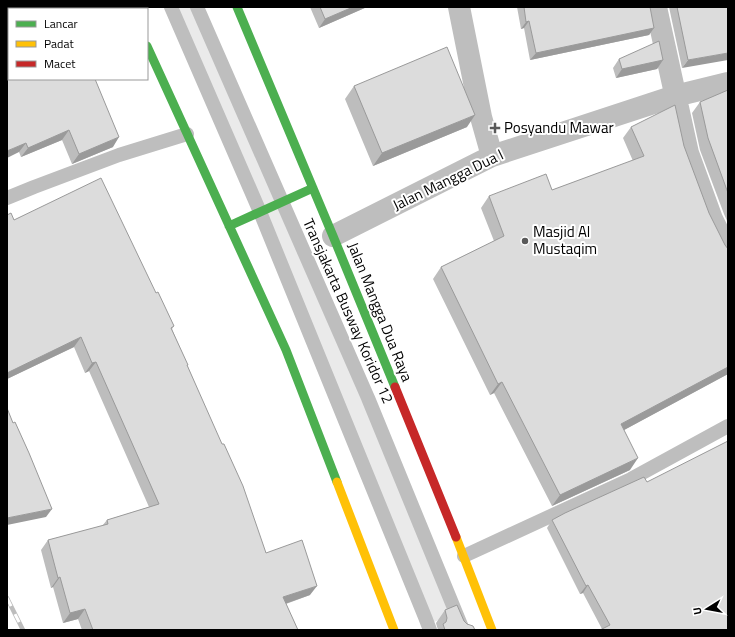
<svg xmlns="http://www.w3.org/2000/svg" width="735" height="637" font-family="'Titillium Web',sans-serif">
	<rect width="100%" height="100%" fill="#fff"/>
	<path fill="#eaeaea" d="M 171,7 L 198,7 L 456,613 L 429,624 Z"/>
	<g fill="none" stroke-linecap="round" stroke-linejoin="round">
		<path stroke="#bebebe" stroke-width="14" d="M 171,7 L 260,212 L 425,617 L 430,630
			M 197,7 L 368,398 L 463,630
			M 7,198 L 34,187 L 119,155 L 187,134
			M 464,556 L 631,479 L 728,426"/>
		<path stroke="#bebebe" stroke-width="22" d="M 459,7 L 481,117 L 492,156
			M 656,7 L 688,153 L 712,219 L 728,251
			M 333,236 L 492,156 L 675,96 L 728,83"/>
		<path stroke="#4caf50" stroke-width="9" d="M 130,7 L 131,9
			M 237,7 L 333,236 L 395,387
			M 147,46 L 286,350 L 337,482
			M 229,226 L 313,188"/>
		<path stroke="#ffc107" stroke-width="9" d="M 337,482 L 394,630
			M 456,537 L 492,630"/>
		<path stroke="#c62828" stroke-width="9" d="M 395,387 L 456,537"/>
		<defs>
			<path id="rail" d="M 7,598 L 23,630"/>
		</defs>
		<use href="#rail" stroke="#bdbdbd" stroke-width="4.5"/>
		<use href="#rail" stroke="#fff" stroke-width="3" stroke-dasharray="9" stroke-linecap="butt"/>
	</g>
	<path fill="#bdbdbd" d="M 7,7 L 113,147 L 72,164 L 62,140 L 21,157 L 19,152 Z
		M 310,7 L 367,7 L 319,28 Z
		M 517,7 L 650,7 L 654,28 L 649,35 L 530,60 L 524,28 L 521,29 Z
		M 669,7 L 728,7 L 682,68 Z
		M 619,59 L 663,60 L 657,69 L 616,78 L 613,68 Z
		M 354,86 L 467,127 L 373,166 L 345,99 Z
		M 728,90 L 728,223 L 724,214 L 700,150 L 692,113 L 700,102 Z
		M 631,127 L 684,146 L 709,213 L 725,245 L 728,249 L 728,374 L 624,430 L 630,470 L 552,506 L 494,393 L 490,395 L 433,279 L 441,267 L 494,241 L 481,208 L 489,196 L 552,190 L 633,161 L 623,138 Z
		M 7,215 L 14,220 L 156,293 L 174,326 L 172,329 L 266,553 L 310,595 L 286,604 L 298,630 L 82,630 L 78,619 L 63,623 L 53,587 L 51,588 L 41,550 L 48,540 L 102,526 L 107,520 L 149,507 L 89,371 L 85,373 L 74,347 L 7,379 Z
		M 552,520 L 728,630 L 602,629 L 583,593 L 580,594 L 547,528 Z
		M 445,610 L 464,621 L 467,624 L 475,630 L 438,630 L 436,623 Z"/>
	<path fill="#9a9a9a" d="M 353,7 L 367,7 L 319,28 L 325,19 Z
		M 529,21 L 524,28 L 521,29 L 526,22 Z
		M 654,28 L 649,35 L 530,60 L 536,53 Z
		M 728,53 L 728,60 L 682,68 L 688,60 Z
		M 663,60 L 657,69 L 616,78 L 622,69 Z
		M 475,115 L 467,127 L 373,166 L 382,153 Z
		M 69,130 L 62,140 L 21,157 L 28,148 Z
		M 119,137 L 113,147 L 72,164 L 79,154 Z
		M 26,143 L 19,152 L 7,158 L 7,151 Z
		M 81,337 L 74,347 L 7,379 L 7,373 Z
		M 96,362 L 89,371 L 85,373 L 92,363 Z
		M 728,367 L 728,374 L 613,436 L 621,424 Z
		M 502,382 L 494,393 L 490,395 L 498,384 Z
		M 638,458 L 630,470 L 552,506 L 560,495 Z
		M 52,509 L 46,517 L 7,525 L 7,518 Z
		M 60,577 L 53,587 L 51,588 L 58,578 Z
		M 588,585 L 583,593 L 580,594 L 586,586 Z
		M 317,586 L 310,595 L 276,607 L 283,597 Z
		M 85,609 L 78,619 L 63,623 L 70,613 Z"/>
	<path fill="#dcdcdc" stroke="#9a9a9a" d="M 7,7 L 59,7 L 60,9 L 9,9 L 9,79 L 95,79 L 119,137 L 79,154 L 69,130 L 28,148 L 26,143 L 7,151 Z
		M 320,7 L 353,7 L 325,19 Z
		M 524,7 L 650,7 L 654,28 L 536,53 L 529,21 L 526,22 Z
		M 677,7 L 728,7 L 728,53 L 688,60 Z
		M 659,41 L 663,60 L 622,69 L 619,59 Z
		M 447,47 L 475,115 L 382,153 L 354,86 Z
		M 728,90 L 728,193 L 708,138 L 700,102 Z
		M 675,105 L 684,146 L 709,213 L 725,245 L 728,249 L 728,367 L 621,424 L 638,458 L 560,495 L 502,382 L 498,384 L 441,267 L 504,236 L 489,196 L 546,174 L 552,190 L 644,156 L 631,127 Z
		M 101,178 L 156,293 L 158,292 L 174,326 L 171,328 L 188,365 L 187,365 L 222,444 L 224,444 L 243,486 L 266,553 L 302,540 L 317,586 L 283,597 L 298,630 L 93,630 L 85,609 L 70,613 L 60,577 L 58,578 L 48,540 L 108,524 L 107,520 L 159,504 L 96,362 L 92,363 L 81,337 L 7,373 L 7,215 L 11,213 L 14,220 Z
		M 7,408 L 13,423 L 15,422 L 29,453 L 52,509 L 7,518 Z
		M 728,441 L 728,630 L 600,630 L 610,625 L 588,585 L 586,586 L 552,520 L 565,513 L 644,477 L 647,482 Z
		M 457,605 L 464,621 L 467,624 L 473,626 L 475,630 L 445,630 L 443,624 L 446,622 L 447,618 L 445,610 Z"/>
	<g fill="#595959" stroke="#fff" stroke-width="1.5">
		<path d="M493 122h4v4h4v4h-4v4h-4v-4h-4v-4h4z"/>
		<circle cx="525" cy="241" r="4"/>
	</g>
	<g text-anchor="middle" stroke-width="4" stroke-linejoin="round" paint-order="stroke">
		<g font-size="15" fill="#000" stroke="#fff" text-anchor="start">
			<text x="504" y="133">Posyandu Mawar</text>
			<text x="533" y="237">Masjid Al<tspan x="533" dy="17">Mustaqim</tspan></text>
		</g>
		<g font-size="15" fill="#000" stroke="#fff">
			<text transform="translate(448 180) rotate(-26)" y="5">Jalan Mangga Dua I</text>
			<text transform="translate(348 311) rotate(66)" y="5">Transjakarta Busway Koridor 12</text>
			<text transform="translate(380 312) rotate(68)" y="5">Jalan Mangga Dua Raya</text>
		</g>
	</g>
	<rect width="735" height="637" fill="none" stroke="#000000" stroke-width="16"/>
	<rect x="8" y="8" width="140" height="72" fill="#ffffff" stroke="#999999"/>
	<rect x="16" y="21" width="20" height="6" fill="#4caf50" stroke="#999999"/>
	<text x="44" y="28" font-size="12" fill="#000000">Lancar</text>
	<rect x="16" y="41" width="20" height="6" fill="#ffc107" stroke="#999999"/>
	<text x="44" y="48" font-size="12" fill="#000000">Padat</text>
	<rect x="16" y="61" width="20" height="6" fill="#c62828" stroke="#999999"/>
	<text x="44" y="68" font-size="12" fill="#000000">Macet</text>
	<g transform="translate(707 609) rotate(259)" stroke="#ffffff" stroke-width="3" paint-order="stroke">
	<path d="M0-3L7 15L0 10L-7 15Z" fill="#000000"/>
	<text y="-6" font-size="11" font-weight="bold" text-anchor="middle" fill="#000000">U</text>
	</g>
</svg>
